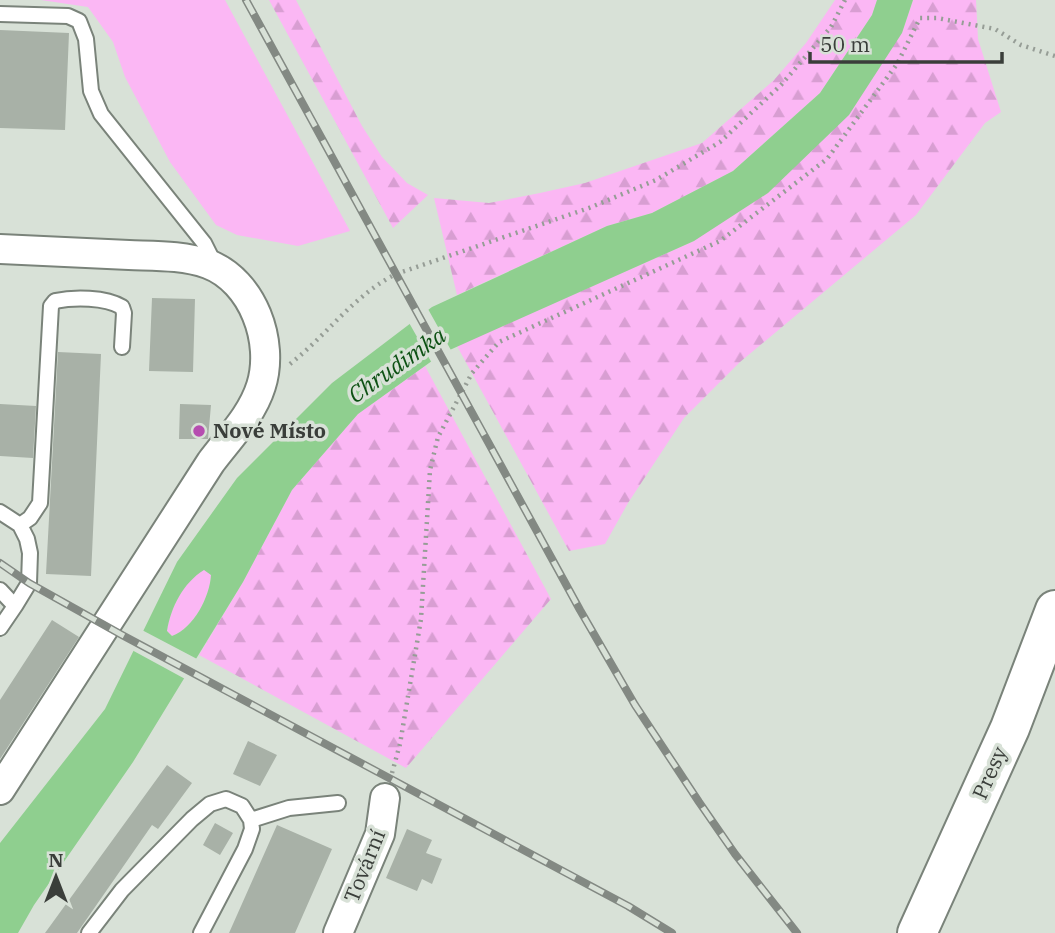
<svg xmlns="http://www.w3.org/2000/svg" width="1055" height="933" font-family="'IBM Plex Serif',serif">
	<defs>
		<pattern id="forest-firs" width="22" height="20" patternUnits="userSpaceOnUse" patternTransform="scale(1.75)"><rect width="22" height="20" fill="#fbb7f4"/><path d="M5 1l3.5 6h-7zM16 11l3.5 6h-7z" fill="#d89ed2"/></pattern>
	</defs>
	<rect width="100%" height="100%" fill="#d8e1d7"/>
	<path fill="#fbb7f4" d="M 41,0 L 225,0 L 350,231 L 298,246 L 237,235 L 216,225 L 170,162 L 125,77 L 113,42 L 88,7 Z
		M 204,569 L 211,575 C 210,596 194,628 172,636 L 167,631 C 171,607 183,583 204,569 Z"/>
	<path fill="url(#forest-firs)" d="M 269,0 L 296,0 L 362,126 L 382,157 L 407,183 L 428,195 L 393,228 Z
		M 835,0 L 877,0 L 872,15 L 820,93 L 733,171 L 652,213 L 607,226 L 457,295 L 434,198 L 489,203 L 540,193 L 585,183 L 702,143 L 774,80 L 806,43 Z
		M 913,0 L 976,0 L 978,39 L 1001,112 L 985,123 L 916,215 L 740,362 L 684,418 L 628,503 L 605,544 L 569,551 L 457,346 L 694,241 L 902,33 Z
		M 425,366 L 551,599 L 406,768 L 199,655 L 243,582 L 292,490 L 358,414 Z"/>
	<path fill="#8fcf8f" fill-rule="evenodd" d="M 877,0 L 913,0 L 902,33 L 849,115 L 768,193 L 694,241 L 443,353 L 358,414 L 292,490 L 243,582 L 133,762 L 34,905 L 18,933 L 0,933 L 0,843 L 105,709 L 177,562 L 237,478 L 332,383 L 432,307 L 607,226 L 652,213 L 733,171 L 820,93 L 872,15 ZM 204,570 L 211,575 C 210,596 194,628 172,636 L 167,631 C 171,607 183,583 204,570 Z"/>
	<path fill="#d8e1d7" d="M 428,309 L 452,352 L 433,365 L 408,321 Z
		M 140,629 L 199,660 L 187,680 L 130,649 Z"/>
	<path fill="#a8b1a7" d="M 0,30 L 69,33 L 65,130 L 0,128 Z
		M 152,298 L 195,299 L 193,372 L 149,371 Z
		M 58,352 L 101,354 L 91,576 L 46,574 Z
		M 0,404 L 36,406 L 33,458 L 0,456 Z
		M 180,404 L 211,405 L 208,439 L 179,439 Z
		M 52,620 L 79,637 L 0,759 L 0,700 Z
		M 248,741 L 277,755 L 260,786 L 233,774 Z
		M 167,765 L 192,783 L 158,829 L 152,825 L 77,933 L 45,933 Z
		M 215,823 L 233,833 L 220,855 L 203,845 Z
		M 277,825 L 332,849 L 295,933 L 229,933 Z
		M 407,829 L 432,840 L 426,853 L 442,859 L 432,884 L 422,879 L 417,891 L 386,878 Z"/>
	<g fill="none" stroke-linecap="round" stroke-linejoin="round">
		<defs>
			<path id="lane" d="M 0,14 L 68,16 L 79,21 L 86,39 L 91,91 L 101,114 L 204,243 L 210,255 L 209,264
				M 0,512 L 20,525 L 27,539 L 30,553 L 29,583 L 15,606
				M 20,525 L 30,518 L 40,503 L 51,306 L 55,301 C 74,297 105,297 122,307 L 124,313 L 122,347
				M 0,590 L 15,606 L 0,628
				M 251,820 L 289,808 L 338,803
				M 89,933 L 122,890 L 192,819 L 210,804 L 226,799 L 242,806 L 251,820 L 252,829 L 245,849 L 201,933"/>
			<path id="street" d="M 0,249 C 43,251 86,253 129,255 C 155,256 183,255 208,264 C 253,281 275,342 261,386 C 252,415 229,438 211,462 L 0,790
				M 338,933 L 380,834 L 385,798"/>
			<path id="secondary" d="M 917,933 L 1010,728 L 1055,610"/>
		</defs>
		<use href="#lane" stroke="#7a837a" stroke-width="18"/>
		<use href="#street" stroke="#7a837a" stroke-width="32"/>
		<use href="#secondary" stroke="#7a837a" stroke-width="42"/>
		<path stroke="#969d96" stroke-width="4.5" stroke-dasharray="2 5" stroke-linecap="butt" d="M 290,364 C 327,335 354,295 396,274 L 589,208 L 656,180 L 720,142 L 781,85 L 831,27 L 845,0
			M 392,773 L 400,744 L 421,619 L 430,470 L 438,437 L 472,373 L 499,342 L 720,241 L 827,159 L 897,64 L 920,18 L 937,18 L 995,29 L 1021,45 L 1055,56"/>
		<use href="#lane" stroke="#fff" stroke-width="14"/>
		<use href="#street" stroke="#fff" stroke-width="28"/>
		<use href="#secondary" stroke="#fff" stroke-width="38"/>
		<defs>
			<path id="rail" d="M 246,0 L 580,610 L 635,705 L 699,802 L 735,854 L 797,933
				M 0,563 L 29,583 L 122,635 L 628,906 L 672,933"/>
		</defs>
		<use href="#rail" stroke="#838983" stroke-width="8"/>
		<use href="#rail" stroke="#d8e1d7" stroke-width="5" stroke-dasharray="16" stroke-linecap="butt"/>
	</g>
	<circle fill="#b64db0" stroke="#d8e1d7" stroke-width="2.5" cx="199" cy="431" r="7"/>
	<g text-anchor="middle" stroke-width="7" stroke-linejoin="round" paint-order="stroke">
		<g font-size="21" font-weight="bold" fill="#3a3e3a" stroke="#d8e1d7" text-anchor="start">
			<text x="213" y="438">Nové Místo</text>
		</g>
		<g font-size="21" fill="#3a3e3a" stroke="#d8e1d7">
			<text transform="translate(990 773) rotate(-66)" y="7">Presy</text>
			<text transform="translate(365 866) rotate(-68)" y="7">Tovární</text>
		</g>
		<g font-size="23" font-style="italic" fill="#0d5114" stroke="#d8e1d7">
			<text transform="translate(397 365) rotate(-35)" y="8">Chrudimka</text>
		</g>
	</g>
	<g transform="translate(56 877)" stroke="#d8e1d7" stroke-width="5" paint-order="stroke">
	<path d="M0-5L12 26L0 18L-12 26Z" fill="#3a3e3a"/>
	<text y="-10" font-size="19" font-weight="bold" text-anchor="middle" fill="#3a3e3a">N</text>
	</g>
	<path d="M810 52v10h192v-10" fill="none" stroke="#3a3e3a" stroke-width="3.5"/>
	<text x="820" y="52" font-size="21" fill="#3a3e3a" stroke="#d8e1d7" stroke-width="5" paint-order="stroke">50 m</text>
</svg>
